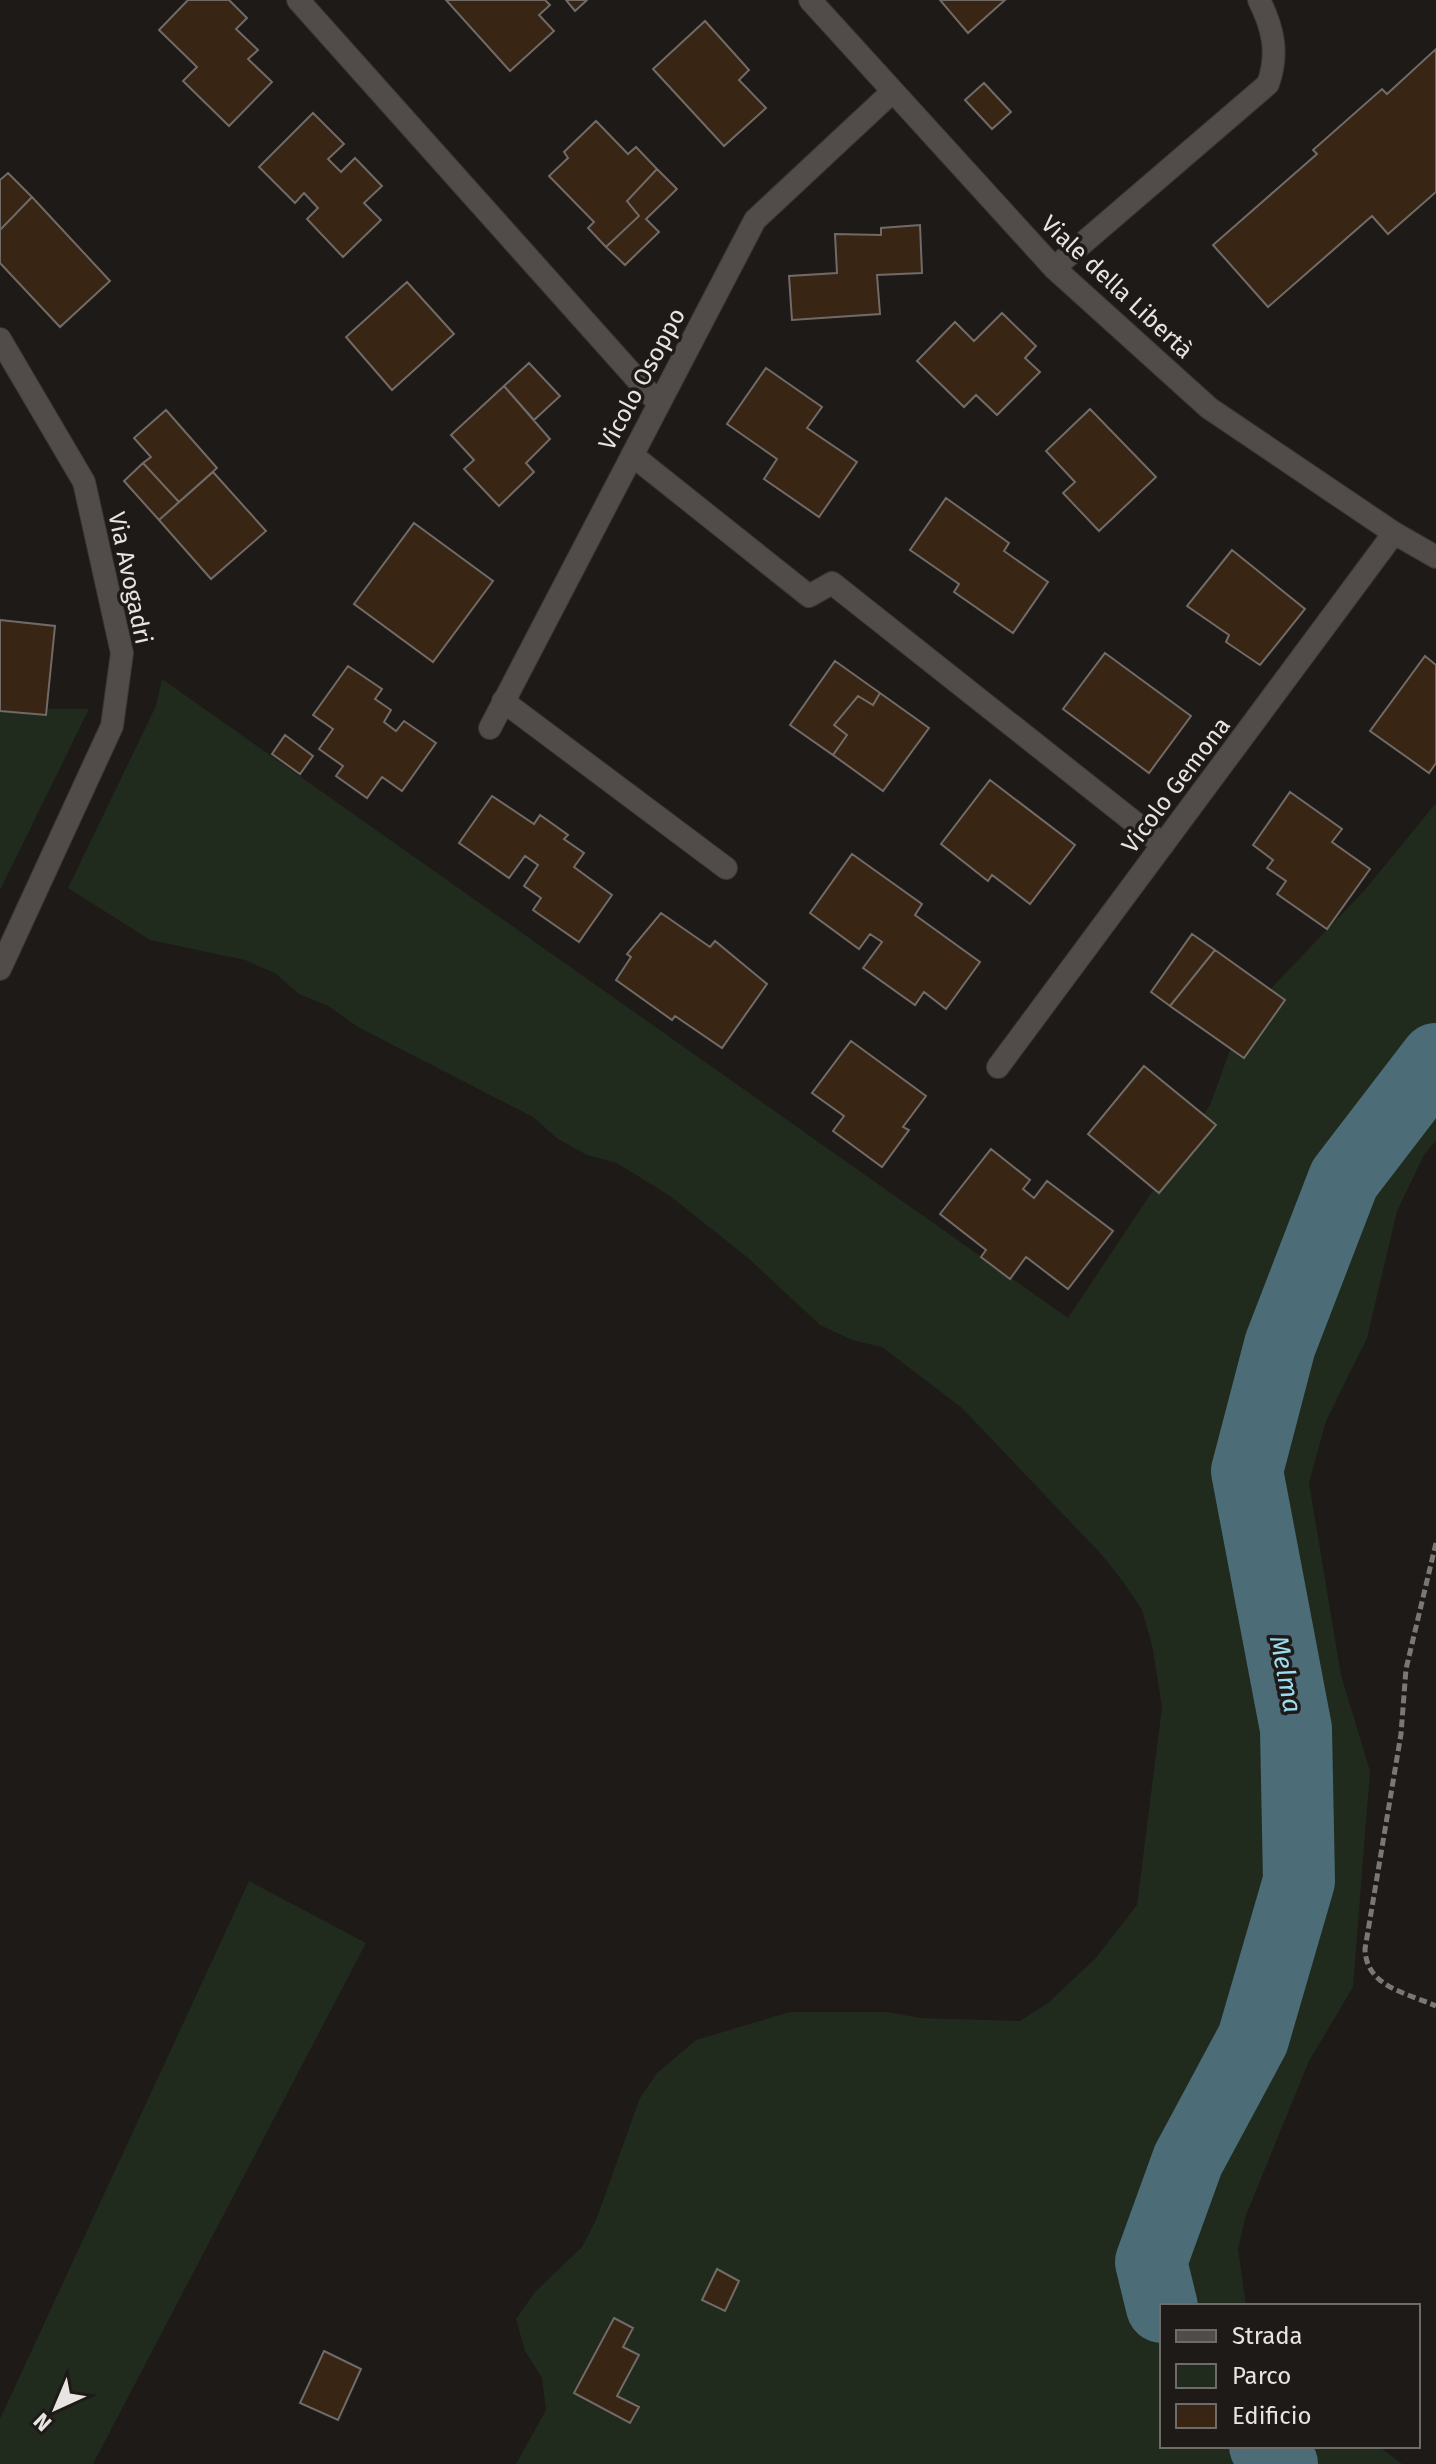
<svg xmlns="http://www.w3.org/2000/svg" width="1436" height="2464" font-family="'Fira Sans',sans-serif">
	<rect width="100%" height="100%" fill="#1e1a17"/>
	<path fill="#202b1e" d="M 162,679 L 1068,1318 L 1210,1105 L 1241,1020 L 1364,891 L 1436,803 L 1436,1141 L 1424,1155 L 1397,1211 L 1367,1338 L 1326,1421 L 1309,1483 L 1341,1675 L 1370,1771 L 1353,1987 L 1309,2061 L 1246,2215 L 1238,2249 L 1246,2306 L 1162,2306 L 1162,2446 L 1378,2446 L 1402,2464 L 516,2464 L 546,2410 L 542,2378 L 525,2351 L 516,2319 L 535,2292 L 582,2247 L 596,2220 L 640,2098 L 657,2073 L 696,2040 L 790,2012 L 888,2012 L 920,2018 L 1020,2021 L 1048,2003 L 1095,1959 L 1137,1905 L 1162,1707 L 1152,1645 L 1142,1610 L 1124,1583 L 1102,1555 L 962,1408 L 882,1347 L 852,1340 L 820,1325 L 747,1257 L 670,1196 L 617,1163 L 587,1155 L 558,1139 L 533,1117 L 358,1027 L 328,1006 L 299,994 L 275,973 L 245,960 L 150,940 L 68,888 L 156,706 Z
		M 0,709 L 89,709 L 0,890 Z
		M 249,1881 L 366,1943 L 93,2464 L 0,2464 L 0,2419 Z"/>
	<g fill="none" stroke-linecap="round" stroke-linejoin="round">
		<path stroke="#4c6d78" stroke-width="72" d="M 1162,2307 L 1151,2262 L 1188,2160 L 1253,2039 L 1299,1881 L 1296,1729 L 1247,1471 L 1280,1345 L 1344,1179 L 1436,1059
			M 1265,2446 L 1282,2464"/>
	</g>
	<path fill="#392514" stroke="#706b67" stroke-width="2" d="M 188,0 L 229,0 L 247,18 L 236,29 L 258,50 L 248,59 L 272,82 L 229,126 L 183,81 L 197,67 L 159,30 Z
		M 446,0 L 545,0 L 550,5 L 539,15 L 554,31 L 510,71 Z
		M 566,0 L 587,0 L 575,11 Z
		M 940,0 L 1005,0 L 968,33 Z
		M 705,21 L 749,70 L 739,80 L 766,108 L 724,146 L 653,69 Z
		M 1436,49 L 1436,192 L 1388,234 L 1372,216 L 1268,307 L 1213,245 L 1317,154 L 1313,150 L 1382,89 L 1387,94 Z
		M 984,83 L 1011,112 L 992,129 L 965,100 Z
		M 313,113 L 344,144 L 328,159 L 341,172 L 355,158 L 382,186 L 364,203 L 381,220 L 343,257 L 307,219 L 318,208 L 304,193 L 295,203 L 259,167 Z
		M 596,121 L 628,154 L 636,147 L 657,169 L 627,201 L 639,216 L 606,247 L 588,228 L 594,222 L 549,176 L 568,158 L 564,152 Z
		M 657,169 L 677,189 L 646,219 L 659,232 L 625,265 L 606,247 L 639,216 L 627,201 Z
		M 8,173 L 32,197 L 0,230 L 0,180 Z
		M 32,197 L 110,281 L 60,327 L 0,263 L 0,230 Z
		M 920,225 L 922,273 L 877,275 L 880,314 L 792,320 L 789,276 L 837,273 L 835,234 L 881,235 L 881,228 Z
		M 407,282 L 454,334 L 392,390 L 346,337 Z
		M 1002,313 L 1036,346 L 1025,358 L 1040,372 L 997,415 L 976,395 L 964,407 L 917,361 L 955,322 L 974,341 Z
		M 529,363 L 560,396 L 534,420 L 504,386 Z
		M 766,368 L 822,407 L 807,428 L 857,462 L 819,517 L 764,479 L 777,459 L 727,424 Z
		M 504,386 L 550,439 L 526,463 L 534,472 L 499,506 L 464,469 L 474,460 L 451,435 Z
		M 1090,409 L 1156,477 L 1099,531 L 1063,493 L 1075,482 L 1046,451 Z
		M 166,410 L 217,468 L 179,502 L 143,463 L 151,457 L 134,438 Z
		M 143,463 L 179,502 L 159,520 L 124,481 Z
		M 213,472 L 266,531 L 211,579 L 159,520 Z
		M 946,498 L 1009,543 L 1004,551 L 1048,582 L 1013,633 L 954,592 L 959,584 L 910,550 Z
		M 414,523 L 493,581 L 433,662 L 354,604 Z
		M 1232,550 L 1305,609 L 1260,665 L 1226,642 L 1229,635 L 1187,606 Z
		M 0,620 L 55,626 L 46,715 L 0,711 Z
		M 1105,653 L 1191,716 L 1149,773 L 1063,709 Z
		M 1425,656 L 1436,665 L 1436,763 L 1429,773 L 1370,731 Z
		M 835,661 L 880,693 L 873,705 L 858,696 L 834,725 L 847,735 L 833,755 L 790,725 Z
		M 348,666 L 382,689 L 375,699 L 391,710 L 384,722 L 396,731 L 404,721 L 436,743 L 402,791 L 382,777 L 367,798 L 336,776 L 343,766 L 319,749 L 333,729 L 313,715 Z
		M 880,693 L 929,728 L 883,791 L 833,755 L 847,735 L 834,725 L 858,696 L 873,705 Z
		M 285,735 L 313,756 L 300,774 L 272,754 Z
		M 990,780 L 1075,845 L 1030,904 L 992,875 L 988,881 L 941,844 Z
		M 1290,792 L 1342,829 L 1332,842 L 1370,869 L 1327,929 L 1277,894 L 1286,881 L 1267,868 L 1273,860 L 1253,845 Z
		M 492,796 L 534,824 L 540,815 L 568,835 L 564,839 L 584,853 L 574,867 L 612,895 L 579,942 L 533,910 L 541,898 L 524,886 L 538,865 L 525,856 L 509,878 L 459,843 Z
		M 852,854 L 922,904 L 915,915 L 980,962 L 946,1009 L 924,992 L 915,1005 L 863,968 L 882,942 L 870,934 L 859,949 L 810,913 Z
		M 661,913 L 710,947 L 715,941 L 767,984 L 722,1048 L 675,1016 L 672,1020 L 616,980 L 631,957 L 627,954 Z
		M 1192,934 L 1215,950 L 1170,1006 L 1151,992 Z
		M 1215,950 L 1285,1000 L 1244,1058 L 1170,1006 Z
		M 851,1041 L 926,1096 L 903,1127 L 909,1130 L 882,1167 L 833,1131 L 844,1116 L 812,1093 Z
		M 1144,1066 L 1216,1125 L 1159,1193 L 1088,1134 Z
		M 991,1149 L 1030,1180 L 1023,1189 L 1034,1198 L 1047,1181 L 1113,1231 L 1068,1289 L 1026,1257 L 1010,1279 L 981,1257 L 986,1250 L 940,1214 Z
		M 717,2269 L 739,2281 L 725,2311 L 702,2300 Z
		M 614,2318 L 633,2328 L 623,2347 L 639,2355 L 617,2396 L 639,2407 L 630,2423 L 574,2393 Z
		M 324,2351 L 361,2369 L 338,2420 L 300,2403 Z"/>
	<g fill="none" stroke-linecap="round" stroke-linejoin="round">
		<defs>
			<path id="minor" d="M 298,0 L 659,404
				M 1054,268 L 1268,84 C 1279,53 1273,28 1259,0
				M 0,339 L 84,482 L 122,653 L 112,726 L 0,969
				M 632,455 L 809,596 L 832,583 L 1163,845
				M 503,701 L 726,868
				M 490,728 L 755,220 L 891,93
				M 998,1067 L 1394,533"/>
			<path id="tertiary" d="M 810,0 L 1054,268 L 1209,408 L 1394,533 L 1436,557"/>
		</defs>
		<use href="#minor" stroke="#393635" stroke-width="24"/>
		<use href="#tertiary" stroke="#393635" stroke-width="24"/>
		<path stroke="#7b7775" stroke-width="5" stroke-dasharray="8 4" stroke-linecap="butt" d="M 1436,1543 L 1406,1669 L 1401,1734 L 1365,1949 C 1366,1987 1407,1993 1436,2006"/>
		<use href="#minor" stroke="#514c49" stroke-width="22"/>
		<use href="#tertiary" stroke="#514c49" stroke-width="22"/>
	</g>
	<g text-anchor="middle" stroke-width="7" stroke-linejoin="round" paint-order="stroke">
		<g font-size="24" fill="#e7e4e2" stroke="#1e1a17">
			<text transform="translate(1117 287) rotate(43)" y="8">Viale della Libertà</text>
			<text transform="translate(642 379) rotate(-62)" y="8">Vicolo Osoppo</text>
			<text transform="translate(130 578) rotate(78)" y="8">Via Avogadri</text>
			<text transform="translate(1176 785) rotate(-53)" y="8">Vicolo Gemona</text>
		</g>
		<g font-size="26" font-style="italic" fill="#9bdcf1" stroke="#1e1a17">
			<text transform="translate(1286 1674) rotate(79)" y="9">Melma</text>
		</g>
	</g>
	<rect x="1160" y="2304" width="260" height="144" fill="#1e1a17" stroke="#6e6b68" stroke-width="2"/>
	<rect x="1176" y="2330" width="40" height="12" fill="#514c49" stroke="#6e6b68" stroke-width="2"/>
	<text x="1232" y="2344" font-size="24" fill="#e7e4e2">Strada</text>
	<rect x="1176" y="2364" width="40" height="24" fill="#202b1e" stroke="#6e6b68" stroke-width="2"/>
	<text x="1232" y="2384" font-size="24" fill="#e7e4e2">Parco</text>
	<rect x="1176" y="2404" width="40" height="24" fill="#392514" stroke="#6e6b68" stroke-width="2"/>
	<text x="1232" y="2424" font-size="24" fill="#e7e4e2">Edificio</text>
	<g transform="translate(56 2408) rotate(224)" stroke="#1e1a17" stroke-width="6" paint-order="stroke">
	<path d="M0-6L14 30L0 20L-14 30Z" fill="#e7e4e2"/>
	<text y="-12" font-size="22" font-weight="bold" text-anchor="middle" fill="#e7e4e2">N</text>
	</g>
</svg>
